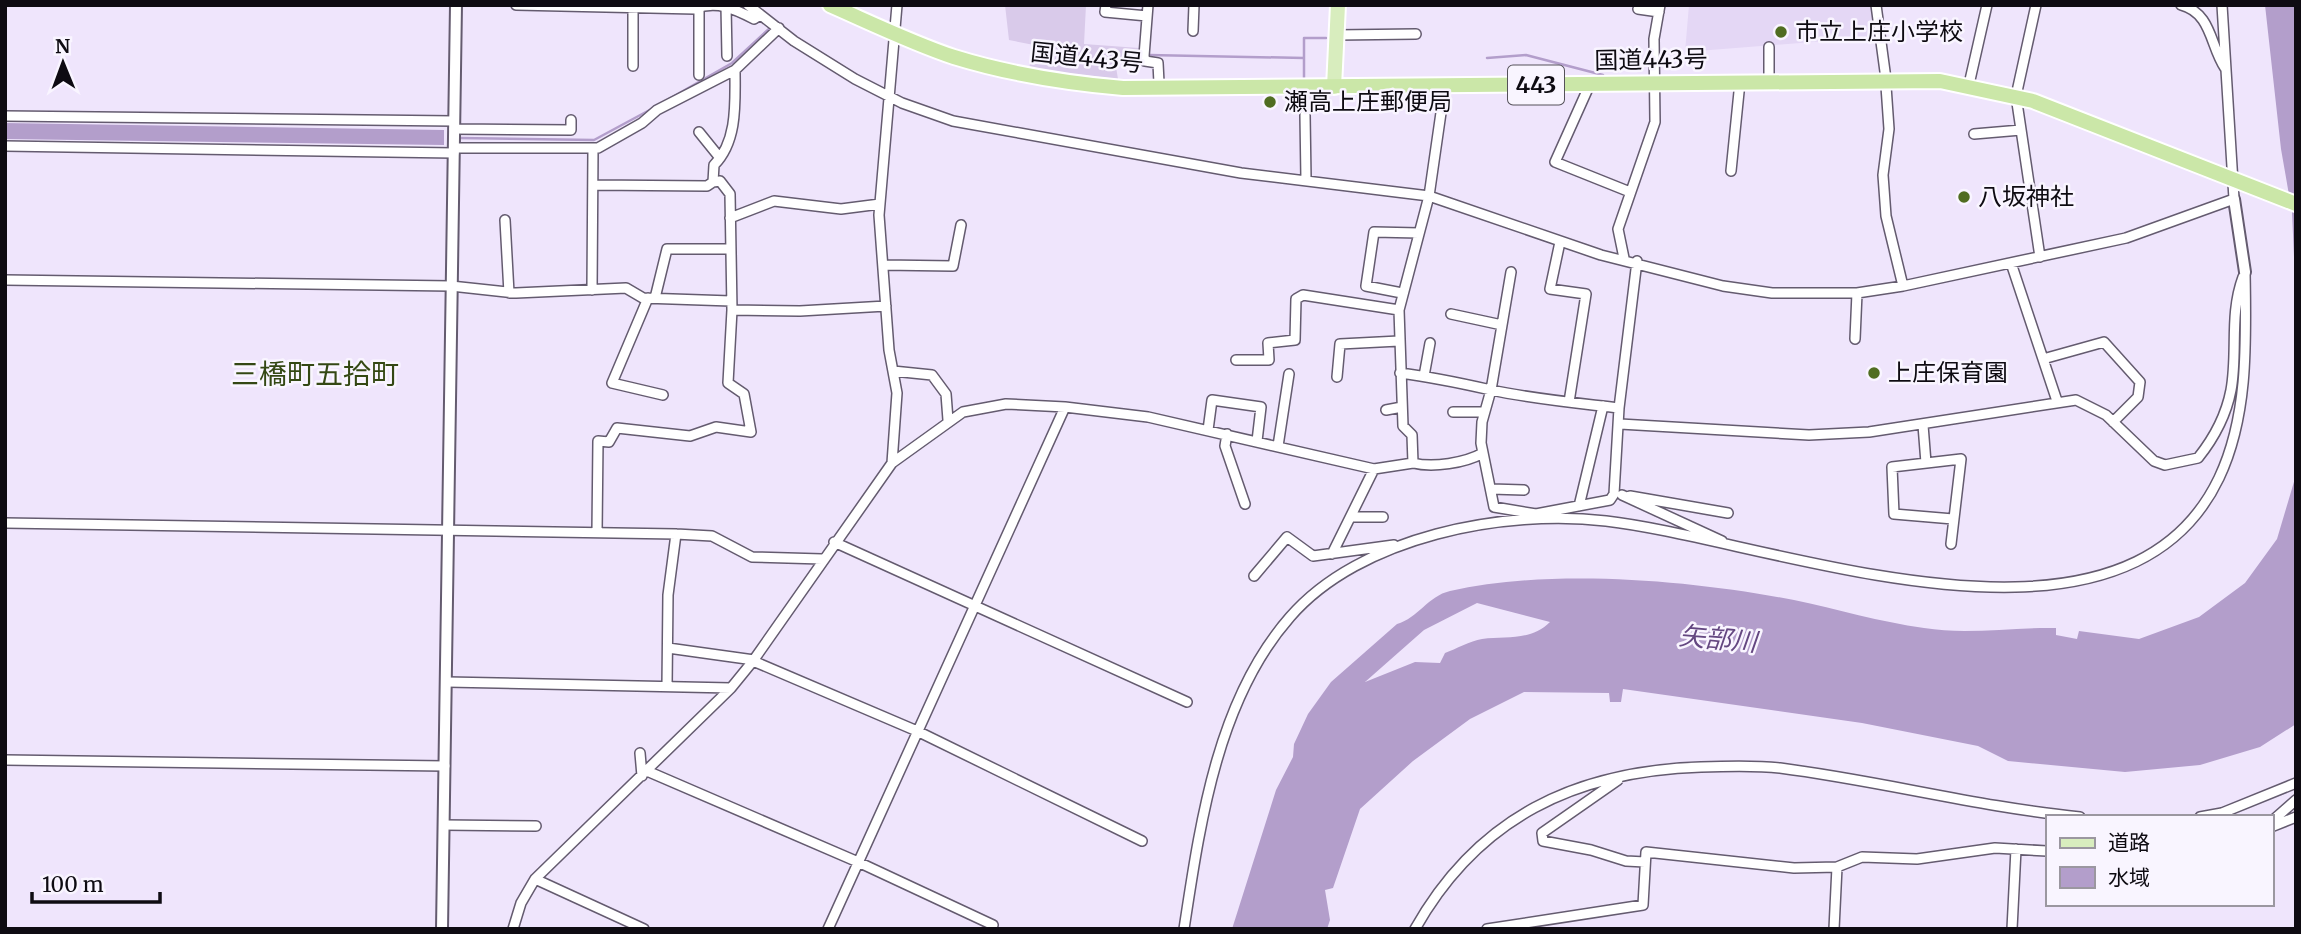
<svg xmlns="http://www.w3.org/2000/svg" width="2301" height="934" font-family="Merriweather,'Noto Sans JP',serif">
	<rect width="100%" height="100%" fill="#efe5fc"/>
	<path fill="#e4d7f5" d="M 1689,5 L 1872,5 L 1877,37 L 1685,52 Z"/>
	<path fill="#d9caea" d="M 1005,5 L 1086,5 L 1084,44 L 1139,48 L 1140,60 L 1115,61 L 1118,79 L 1029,69 L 1034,45 L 1009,40 Z"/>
	<path fill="#b39ecb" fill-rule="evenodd" d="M 2265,5 L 2296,5 L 2296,302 L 2292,212 L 2281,149 Z
		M 5,123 L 444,130 L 444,145 L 5,139 Z
		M 2296,475 L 2296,724 L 2260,747 L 2200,765 L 2125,772 L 2008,761 L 1978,746 L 1862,723 L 1623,689 L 1621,702 L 1610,702 L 1609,693 L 1524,692 L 1470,719 L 1413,761 L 1360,809 L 1333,888 L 1325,890 L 1330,920 L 1327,929 L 1232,929 L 1276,790 L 1293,757 L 1294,744 L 1308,714 L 1331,682 L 1397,624 C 1418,618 1428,596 1450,591 C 1552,568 1690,580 1794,600 C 1837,609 1880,622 1924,628 C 1967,635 2012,627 2056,628 L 2056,635 L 2077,639 L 2079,631 L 2139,639 L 2199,617 L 2245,583 L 2277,539 ZM 1477,603 L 1550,622 C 1531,641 1507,636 1482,639 C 1470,641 1456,649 1445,653 L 1440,663 L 1415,662 L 1365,682 L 1424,630 Z"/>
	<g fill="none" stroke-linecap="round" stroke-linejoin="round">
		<path stroke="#b39ecb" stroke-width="2.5" d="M 1149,55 L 1304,58
			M 1487,58 L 1526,55 L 1603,75
			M 1304,79 L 1304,38 L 1326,38
			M 669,99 L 732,63 L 771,27
			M 459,138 L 594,140 L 657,106"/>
		<defs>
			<path id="minor" d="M 516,5 L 695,9 C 716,0 735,9 754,19 L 760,15
				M 748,5 L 794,41 L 855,79 L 902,103 L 953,121 L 1241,173 L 1429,196 L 1601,255 L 1723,286 L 1772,293 L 1857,293 L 1903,286 L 2126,238 L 2234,199 L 2222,5
				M 1106,5 L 1105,12 L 1147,16
				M 1148,5 L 1144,56 L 1145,61 L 1158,63 L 1159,83
				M 1876,5 L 1886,79
				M 2036,5 L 2016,96 L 2040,257
				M 2181,5 C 2212,13 2210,46 2225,68
				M 726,6 L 727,56
				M 1638,9 L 1659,12
				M 1193,31 L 1194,5
				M 1337,35 L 1416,34
				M 1769,47 L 1769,81
				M 633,66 L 633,7
				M 699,75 L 699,7
				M 1970,80 L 1987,5
				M 1590,84 L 1555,162 L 1630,192
				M 1886,86 L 1889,129 L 1883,175 L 1886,216 L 1903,286
				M 1305,115 L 1306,179
				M 5,116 L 454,121
				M 454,129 L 571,130 L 571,120
				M 699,132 L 720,158
				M 1974,134 L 2021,130
				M 5,146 L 454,153
				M 454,148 L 598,148 L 642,123 L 657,110 L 735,70 L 779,28
				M 1731,171 L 1740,82
				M 593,185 L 707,186 L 713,182
				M 730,218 L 774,201 L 841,209 L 880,204
				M 505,220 L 509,293
				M 1560,242 L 1550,289 L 1586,294 L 1569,402
				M 1624,258 L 1618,229 L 1655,122 L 1654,39 L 1660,5
				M 2011,263 L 2057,401
				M 883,265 L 953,266 L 961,225
				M 1511,272 L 1491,390 L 1482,422 L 1481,443 L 1494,507 L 1536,514 L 1537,517
				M 5,280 L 451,286 L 516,293 L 626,288 L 643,298 L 731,301
				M 592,290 L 593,149
				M 1402,293 L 1366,286 L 1374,232 L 1419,233
				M 648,298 L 612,383 L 663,395
				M 655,298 L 667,249 L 731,249
				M 732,310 L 800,311 L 886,306
				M 1451,314 L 1502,325
				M 1855,339 L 1857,293
				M 2043,359 L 2104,342 L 2140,382 L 2138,397 L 2113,422
				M 1236,360 L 1269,360 L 1268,343 L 1295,340 L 1296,299 L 1303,295 L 1399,310
				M 893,371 L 932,375 L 946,394 L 948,420
				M 1400,373 C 1432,377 1460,383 1491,390 C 1533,399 1577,403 1619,408
				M 1424,376 L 1430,343
				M 1337,377 L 1340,344 L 1399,341
				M 1386,410 L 1402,407
				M 1453,412 L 1484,412
				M 1620,424 L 1809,435 L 1869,432 L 2076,400 L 2106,415 L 2154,461 L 2165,465 L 2198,458 C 2214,438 2226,416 2231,390 C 2238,352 2229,315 2243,277
				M 1923,425 L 1926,463
				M 1208,430 L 1212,400 L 1261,407 L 1257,441
				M 1227,434 L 1225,446 L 1245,504
				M 1278,446 L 1289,374
				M 892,463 L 897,393 L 889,350 L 879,215 L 897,5
				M 1413,463 C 1433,468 1465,463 1483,453
				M 1491,489 L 1524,490
				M 1622,495 L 1722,541
				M 1630,496 L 1728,513
				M 1579,506 L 1603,406
				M 1536,514 L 1610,500 L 1614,494 L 1619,408 L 1637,261
				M 1351,517 L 1383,517
				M 5,523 L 676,534 L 712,536 L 752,557 L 822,559
				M 597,532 L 598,441 L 609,442 L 617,428 L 690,436 L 716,427 L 751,432 L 744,394 L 728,383 L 732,310 L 730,194 L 720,181 L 713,182 L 714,165 C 738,141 735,102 735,70
				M 834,542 L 1187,702
				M 1951,544 L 1961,459 L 1892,467 L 1894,514 L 1953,519
				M 1332,554 L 1374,469
				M 1254,576 L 1287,537 L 1313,556 L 1394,545
				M 668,648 L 754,660
				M 753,661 L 917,731 L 1142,841
				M 447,682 L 731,688
				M 667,686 L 668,595 L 676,534
				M 640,753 L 642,776
				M 5,760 L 445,766
				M 647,771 L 858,862 L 993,925
				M 1618,780 L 1542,833 L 1543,841 L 1591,850 L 1626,861 L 1645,862
				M 2200,817 L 2222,813 L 2296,783
				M 2271,822 L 2296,800
				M 444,825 L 536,826
				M 2271,827 L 2296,817
				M 535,879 L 644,929
				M 513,929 L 521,903 L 535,879 L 731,688 L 753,661 L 892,463 L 963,412 L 1006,404 L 1065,407 L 1148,417 L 1374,469 L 1413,463 L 1412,435 L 1403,426 L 1399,310 L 1429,196 L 1445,85
				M 828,929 L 1065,407
				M 1184,929 C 1200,824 1217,700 1290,617 C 1360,536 1505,509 1606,521 C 1771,540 2121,683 2219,478 C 2249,415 2246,339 2245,272
				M 1415,929 C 1478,817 1576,771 1701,767 C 1727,766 1754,765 1780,768 C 1881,781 1979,807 2080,817
				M 1487,929 L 1643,905 L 1646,852 L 1794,868 L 1837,867 L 1862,857 L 1917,859 L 1995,848 L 2047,851
				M 1834,929 L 1837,867
				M 2012,929 L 2016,849"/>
			<path id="tertiary" d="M 2234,199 L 2245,272
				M 442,929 L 456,5"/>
			<path id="primary" d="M 1334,87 L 1338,5"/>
			<path id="trunk" d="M 830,5 C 871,23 912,43 954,57 C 1009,74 1066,83 1123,88 L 1940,81 L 2033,101 L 2296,204"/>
		</defs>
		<use href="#minor" stroke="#645b6f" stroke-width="12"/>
		<use href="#tertiary" stroke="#645b6f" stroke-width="14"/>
		<use href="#primary" stroke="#fff" stroke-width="18"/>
		<use href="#trunk" stroke="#fff" stroke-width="18"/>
		<use href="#minor" stroke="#fff" stroke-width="9"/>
		<use href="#tertiary" stroke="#fff" stroke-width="10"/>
		<use href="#primary" stroke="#d8edbe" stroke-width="14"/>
		<use href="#trunk" stroke="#cbe7a8" stroke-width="14"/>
	</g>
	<g fill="#506d21" stroke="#f9f5ff" stroke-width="2.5">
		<circle cx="1781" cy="32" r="7"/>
		<circle cx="1270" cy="102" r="7"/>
		<circle cx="1964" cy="197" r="7"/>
		<circle cx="1874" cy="373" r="7"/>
	</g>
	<g text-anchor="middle" stroke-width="5" stroke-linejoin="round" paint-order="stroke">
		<rect fill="#f9f5ff" stroke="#545159" stroke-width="2" x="1508" y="65.5" width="56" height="39" rx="5"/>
		<g font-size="23" font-weight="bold" fill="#0e0b12">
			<text x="1536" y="93">443</text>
		</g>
		<g font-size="24" fill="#0e0b12" stroke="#f9f5ff" text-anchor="start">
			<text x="1795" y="40">市立上庄小学校</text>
			<text x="1284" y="110">瀬高上庄郵便局</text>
			<text x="1978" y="205">八坂神社</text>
			<text x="1888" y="381">上庄保育園</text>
		</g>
		<g font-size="24" fill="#0e0b12" stroke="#f9f5ff">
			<text transform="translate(1087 58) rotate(6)" y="8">国道443号</text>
			<text transform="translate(1651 60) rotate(-1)" y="8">国道443号</text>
		</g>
		<g font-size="26" font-style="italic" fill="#644781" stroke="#f9f5ff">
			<text transform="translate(1718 639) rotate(5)" y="9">矢部川</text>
		</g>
		<g font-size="28" fill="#344814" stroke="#f9f5ff">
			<text x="315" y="384">三橋町五拾町</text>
		</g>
	</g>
	<rect width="2301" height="934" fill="none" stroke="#0e0b12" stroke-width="14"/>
	<rect x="2046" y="815" width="228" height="91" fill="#f9f5ff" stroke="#9b97a0" stroke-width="2"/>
	<rect x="2060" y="838" width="35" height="10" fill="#d8edbe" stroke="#9b97a0" stroke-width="2"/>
	<text x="2108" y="850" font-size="21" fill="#0e0b12">道路</text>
	<rect x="2060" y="867" width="35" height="21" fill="#b39ecb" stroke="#9b97a0" stroke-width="2"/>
	<text x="2108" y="885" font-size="21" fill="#0e0b12">水域</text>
	<g transform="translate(63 63) rotate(359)" stroke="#f9f5ff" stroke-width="5" paint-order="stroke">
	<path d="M0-5L12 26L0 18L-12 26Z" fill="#0e0b12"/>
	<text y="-10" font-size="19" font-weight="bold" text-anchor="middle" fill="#0e0b12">N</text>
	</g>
	<path d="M32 892v10h128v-10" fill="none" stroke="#0e0b12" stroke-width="3.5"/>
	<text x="42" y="892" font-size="21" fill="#0e0b12" stroke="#f9f5ff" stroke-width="5" paint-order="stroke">100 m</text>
</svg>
